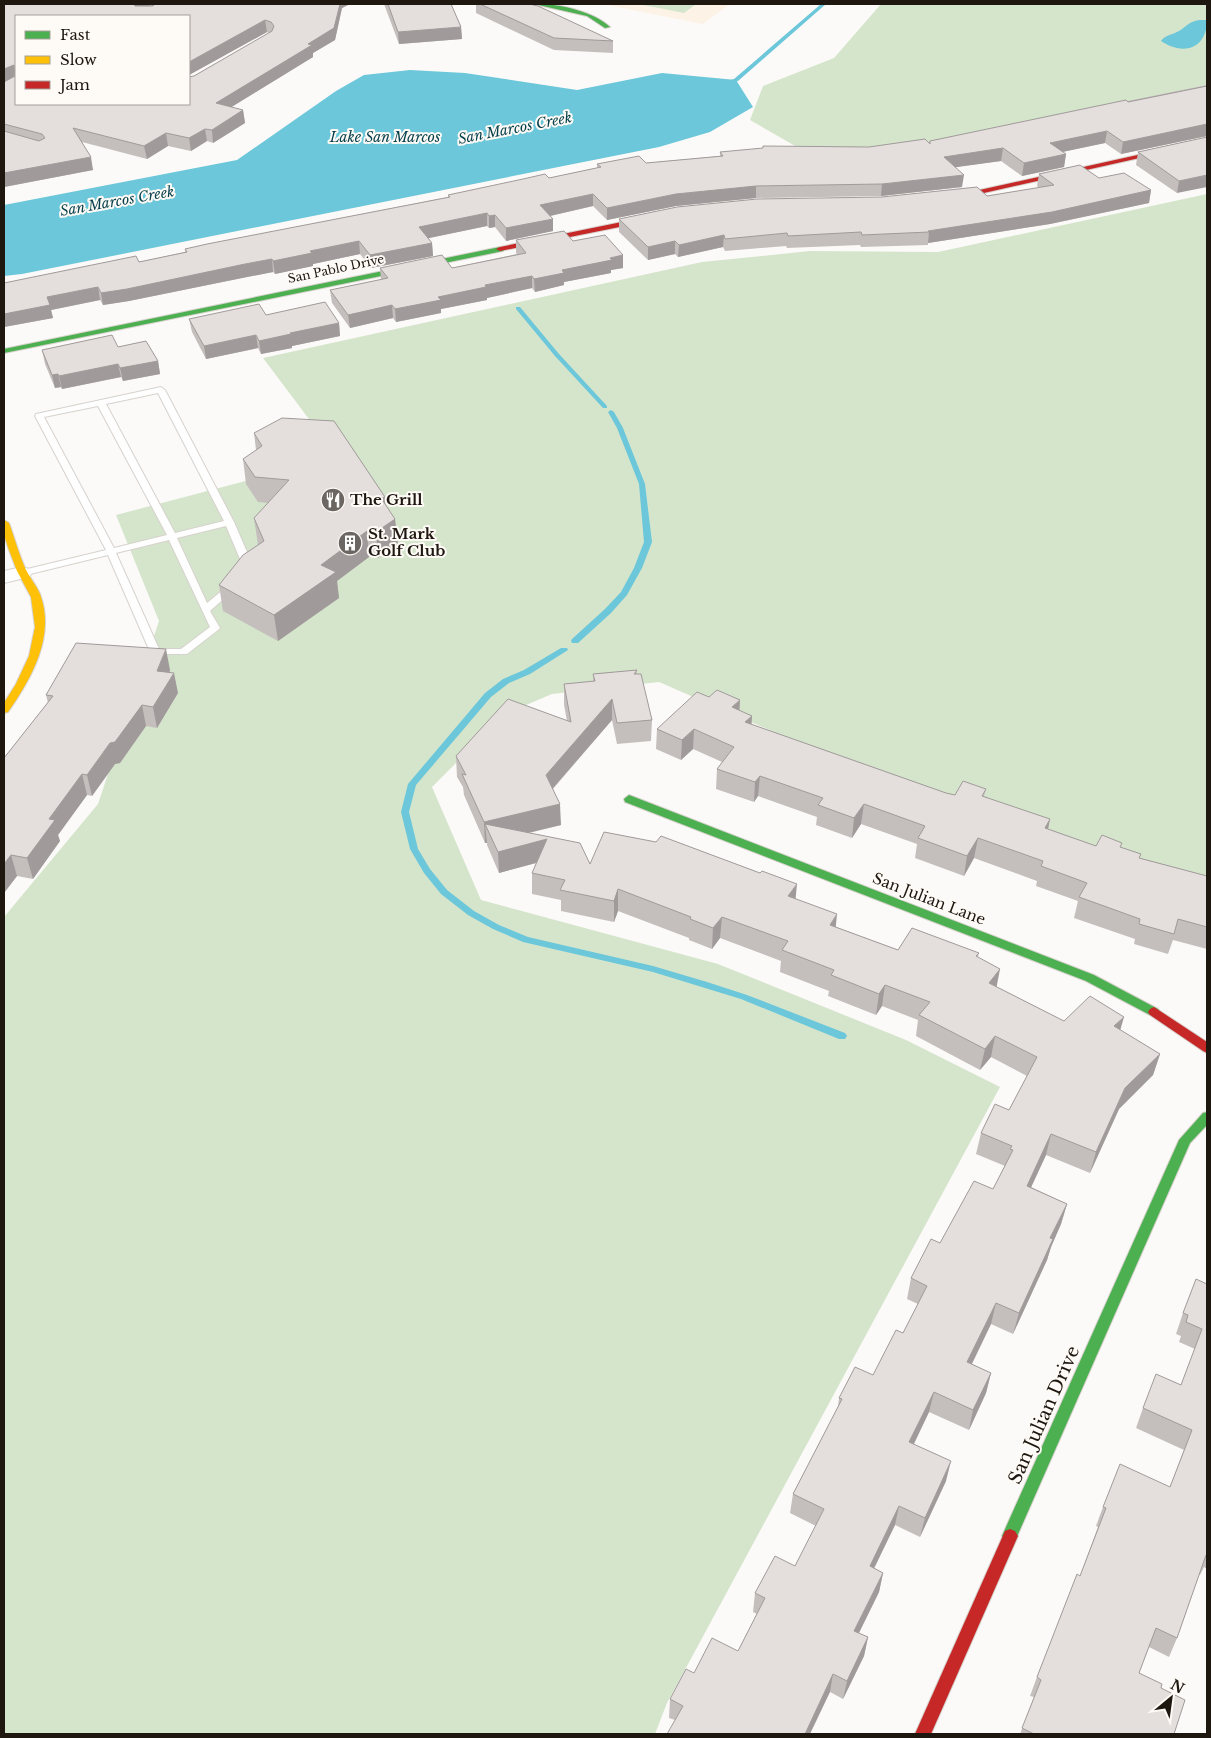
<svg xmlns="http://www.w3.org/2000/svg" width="1211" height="1738" font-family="'Libre Baskerville',serif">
  <rect width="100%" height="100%" fill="#fcfaf8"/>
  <path fill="#fdf2e6" d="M602,4H730L703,24Z"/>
  <g fill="#d5e5cc">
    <path d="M638,4H696L684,13Z"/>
    <path d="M881,4H1207V88L924,144L804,151L750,120L763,86L834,58Z"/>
    <path d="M1207,194V879L1071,839L843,762L659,682L552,694L505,714L432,787L481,900L718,964L906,1040L1000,1087L667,1703L655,1734H4V917L98,804L159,621L116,515L265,476L339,459L263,358L702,262L810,251L938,252Z"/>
  </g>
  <g fill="#6bc7d9">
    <path d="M1200,20H1207C1207,49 1183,56 1161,41C1165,35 1172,35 1179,31C1187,26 1190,21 1200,20Z"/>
    <path d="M410,70L465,73L577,90L662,73L736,80L753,107L710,132L659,147L22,274L4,276V205L237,160L336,91L364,75Z"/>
  </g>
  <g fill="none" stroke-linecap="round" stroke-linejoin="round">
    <g fill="#6bc7d9" fill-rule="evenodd">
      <path d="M821,4H826L738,81L723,84V82L734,79Z"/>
      <path d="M516,307H520L559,354L607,406V408H603L555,356L516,309Z"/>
      <path d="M611,410L614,412L623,428L645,484L652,542L642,568L627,595L611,613L578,643H572L571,641L572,639L605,609L621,592L634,568L644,542L639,484L617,428L608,412Z"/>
      <path d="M561,648H567L568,650L530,674L509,683L491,697L416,785L409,812L418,849L430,869L447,890L474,911L499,925L528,937L653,966L707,982L747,995L845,1033L847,1036L845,1039H839L741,999L705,988L653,972L523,942L493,929L468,915L441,894L424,873L410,849L401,812L408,784L485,693L503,679L524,670Z"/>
    </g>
    <g stroke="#d6d2cd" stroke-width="2">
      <path id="lane" d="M161,387L165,390L234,522L250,559L251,569L246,572L241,569L240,559L226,526L177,538L207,603L229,585L232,584L237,587L210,611L220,628L218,630L187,654H151L108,555L22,576L17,573L19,571L106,550L35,416L36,414ZM158,393L224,521L175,533L106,404ZM98,406L167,535L114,548L44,417ZM169,540L210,627L181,649H159L116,553Z"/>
    </g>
    <g stroke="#d6d2cd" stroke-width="2">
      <path id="street" d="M22,567L29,569L32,573L29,577L4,583V571Z"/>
    </g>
    <g stroke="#d6d2cd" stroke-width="2">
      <g id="fast">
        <path d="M534,4C557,3 593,11 610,27L605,28L587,16Z"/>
        <path d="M1207,140V144L1142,158L1138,156Z"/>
        <path d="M500,247L504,249L503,251L4,353V349Z"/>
        <path d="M629,795L1094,975L1158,1009L1160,1012L1158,1015H1150L1086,981L625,802L624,799Z"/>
        <path d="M1207,1112V1125L1190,1143L1015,1541L1010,1543L1005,1541L1002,1536L1179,1140L1203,1113Z"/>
      </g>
    </g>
    <g stroke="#d6d2cd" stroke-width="2">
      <path id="slow" d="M4,520L9,523C15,539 19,555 26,570C30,578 36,585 40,594C56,636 31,679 8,712L4,713V703L16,684L29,656L35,627L31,597L17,571L9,550L4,535Z"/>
    </g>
    <g stroke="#d6d2cd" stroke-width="2">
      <g id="jam">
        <path d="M1142,154L1146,156L1144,157L975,195L945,198L941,196L945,194L975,191Z"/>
        <path d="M656,215H659V219L500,251L496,249L500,247Z"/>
        <path d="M1154,1007L1207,1042V1053L1203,1051L1150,1015L1148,1012L1150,1009Z"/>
        <path d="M1010,1529L1015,1531L1018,1536L931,1734H915L1005,1531Z"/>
      </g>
    </g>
    <use href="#lane" fill="#fffefe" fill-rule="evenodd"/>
    <use href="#street" fill="#fffefe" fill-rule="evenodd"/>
    <use href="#fast" fill="#4caf50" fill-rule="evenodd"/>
    <use href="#slow" fill="#ffc107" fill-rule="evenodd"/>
    <use href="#jam" fill="#c62828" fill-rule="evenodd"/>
  </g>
  <g fill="#c4bfbd" fill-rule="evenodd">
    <path d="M4,4H350L342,8L335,40L313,53V57L231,107L243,110L245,123L213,143L207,141L191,151L168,146L147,159L82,142L93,170L4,187ZM189,16V75L267,32L269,33L194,76L189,104H16Z"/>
    <path d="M384,4H451L461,27L462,39L399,44Z"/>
    <path d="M476,4H529L613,41V53L554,50L476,13Z"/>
    <path d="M1207,85V136L1121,154L1105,143L1062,152L1066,154L1064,167L1022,176L1001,161L955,167L962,187L881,196L756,198L676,206L607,220L593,206L550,216L553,219V231L506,241L495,227L489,228L487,226L428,238L432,243L433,256L371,268L360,254L313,264V266L275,274L273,272L247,277L129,301L103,305L100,300L51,310L53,318L4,327V283L139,262L185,252V249L448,197V195L549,178L597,168V164L646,163L720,156V152L869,147L929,143L930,141Z"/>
    <path d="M1207,137L1177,193L1136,165L1138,152Z"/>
    <path d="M1039,174L1099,178L1151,190L1149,203L1050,224L928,243V245L861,247L860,245L787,248L786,246L725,251L723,247L678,257L675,254L648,260L619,232V219L882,197L987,196L1039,188L1037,186Z"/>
    <path d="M516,240L573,241L623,255V268L611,270V273L564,282V285L535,292L532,288L487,298V300L441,309V313L396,322L393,318L350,328L332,303L330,290L381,280L380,268H452L517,254L516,253Z"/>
    <path d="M266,315L339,323L340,336L292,346V348L261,354L258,348L206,359L192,332L189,319Z"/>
    <path d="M118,347L158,361L160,374L123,381L121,377L62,389L61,387L55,388L45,364L42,350Z"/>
    <path d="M254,433L385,505L395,519L398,545L378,558L369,557L337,581L339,598L278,641L223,611L219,585L258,545L254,518L268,503L258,502L246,484L243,459L256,450Z"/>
    <path d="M170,670V672L178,693L157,728L146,726L120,763L115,764L92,796L87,795L58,835L60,841L33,879L17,876L4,893V758L48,703L46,695Z"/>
    <path d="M637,670V674L652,720L651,741L617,744L612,720L553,789L561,825L529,833L590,864L795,898L836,927L898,950L979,953L978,957L997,987L1064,1021L1120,1030L1160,1054L1153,1075L1119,1109L1090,1173L1046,1155L1031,1187L1067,1204L1061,1224L1051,1247L1047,1260L1013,1334L991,1324L972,1364L991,1373L986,1393L969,1430L929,1412L914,1444L946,1481L920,1537L895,1525L874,1568L883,1573L879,1592L859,1633L868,1637L864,1656L843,1699L830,1692L675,1720L669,1718L670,1699L694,1673L738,1651L757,1614L753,1612L755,1593L795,1566L816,1526L790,1513L793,1494L838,1407L839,1398L873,1375L903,1333L918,1304L907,1299L911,1278L940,1243L993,1189L1005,1166L976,1154L981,1133L1009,1110L1027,1076L991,1057L980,1070L916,1036L918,1020L882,1006L876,1015L828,996L829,991L780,972L781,961L720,938L712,949L689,940V938L618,911L614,922L561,911V900L532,894V873L536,863L499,873L487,845V843H485L464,795L463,787L457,777L456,756L567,721L564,705V684L593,682V674Z"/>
    <path d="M739,711L751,724L946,793L955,795L986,789L984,796L1048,829L1096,846L1121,847L1140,858L1207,876V949L1173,940L1168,954L1134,944L1135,939L1074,918L1078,901L1036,886L1037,881L974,858L964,876L915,858L917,844L861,824L852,838L816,825L817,817L758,796L754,802L716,789L717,769L722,762L693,749L681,760L656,749L657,729Z"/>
    <path d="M1207,1284V1569L1204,1567L1200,1575H1199L1177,1638L1169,1657L1149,1647L1139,1673L1161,1688L1174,1734H1020L1034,1697L1030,1696L1037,1677L1080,1576L1098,1527L1096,1526L1103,1507L1170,1487L1184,1450L1136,1428L1143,1408L1181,1385L1195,1349L1179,1342L1181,1336L1176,1334L1183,1313Z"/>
  </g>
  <g fill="#a09b9a">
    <path d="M134,4H149V7L135,16Z"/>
    <path d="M340,4H350L342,8L335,40L313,53V57L217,116L216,103Z"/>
    <path d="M265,20L267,32L189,75V62Z"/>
    <path d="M461,27L462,39L399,44L398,32Z"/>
    <path d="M14,65L16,77L4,82V69Z"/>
    <path d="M243,110L245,123L213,143L212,130Z"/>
    <path d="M1207,124V136L1121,154L1123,142Z"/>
    <path d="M205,129L207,141L191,151L189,138Z"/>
    <path d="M1107,131L1105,143L1048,155L1050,143Z"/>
    <path d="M166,133L168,146L147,159L144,146Z"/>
    <path d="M1003,148L1001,161L943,169L944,157Z"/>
    <path d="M1066,154L1064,167L1022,176L1024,163Z"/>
    <path d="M91,157L93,170L4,187V173Z"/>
    <path d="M964,175L962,187L881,196L882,184Z"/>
    <path d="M1207,175V187L1177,193L1179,181Z"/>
    <path d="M756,186V198L676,206L607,220V208L676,194Z"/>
    <path d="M1151,190L1149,203L1050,224L928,243L929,232L928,231Z"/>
    <path d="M593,194V206L541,218L540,205Z"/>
    <path d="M487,213V226L420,240L419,227Z"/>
    <path d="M495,215V227L489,228V216Z"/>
    <path d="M553,219V231L506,241V228Z"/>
    <path d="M724,235L723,247L678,257L679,245Z"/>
    <path d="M359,241L360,254L313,264V266L275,274L273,261L310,251Z"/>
    <path d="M675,241V254L648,260V247Z"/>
    <path d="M432,243L433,256L371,268L370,255Z"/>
    <path d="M623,255V268L611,270V273L564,282V285L535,292L534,279L562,270Z"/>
    <path d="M272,259L273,272L247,277L129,301L103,305L101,293L245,264Z"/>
    <path d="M532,276V288L487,298V300L441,309V313L396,322L395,309L438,297L485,285Z"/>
    <path d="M98,287L100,300L51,310L53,318L4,327V314L47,297Z"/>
    <path d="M392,305L393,318L350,328L348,315Z"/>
    <path d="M339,323L340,336L292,346V348L261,354L259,341L290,333Z"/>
    <path d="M256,335L258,348L206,359L204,346Z"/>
    <path d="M158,361L160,374L123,381L120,368Z"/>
    <path d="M118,364L121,377L62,389L59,376Z"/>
    <path d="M58,374L61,387L55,388L52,375Z"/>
    <path d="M385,497L387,523L381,498Z"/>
    <path d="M395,519L398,545L378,558L376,532Z"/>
    <path d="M367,531L369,557L337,581L339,598L278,641L274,615L321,565Z"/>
    <path d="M166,649L170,670L162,692L157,671Z"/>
    <path d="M174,673L178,693L157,728L153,707Z"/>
    <path d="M612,699V720L546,796V775Z"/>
    <path d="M740,700L739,720L732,707Z"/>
    <path d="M142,705L146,726L120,763L115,764L92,796L87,775L110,743Z"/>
    <path d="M752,716L751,736L745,722Z"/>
    <path d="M694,729L693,749L681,760L682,740Z"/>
    <path d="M82,774L87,795L58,835L60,841L33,879L27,858L49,819Z"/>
    <path d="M760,776L758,796L754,802L755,782Z"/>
    <path d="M560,804L561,825L493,841L485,824L487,843H485L484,822Z"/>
    <path d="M864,804L861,824L852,838L854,818Z"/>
    <path d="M1050,819L1046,840L1045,828Z"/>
    <path d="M978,838L974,858L964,876L967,856Z"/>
    <path d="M547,839V860L499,873L498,852Z"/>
    <path d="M11,855L17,876L4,893V864Z"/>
    <path d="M797,884L795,905L788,896Z"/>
    <path d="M618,889V911L614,922V901Z"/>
    <path d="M837,914L835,935L830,925Z"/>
    <path d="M722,917L720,938L712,949L713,928Z"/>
    <path d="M1000,969L996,990L989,983Z"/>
    <path d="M885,985L882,1006L876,1015L879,994Z"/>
    <path d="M1124,1017L1118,1038L1114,1026Z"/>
    <path d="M995,1036L991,1057L980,1070L985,1049Z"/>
    <path d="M1160,1054L1153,1075L1119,1109L1090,1173L1096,1152L1125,1088Z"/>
    <path d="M1051,1134L1046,1155L1022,1207L1027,1186Z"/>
    <path d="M1067,1204L1061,1224L1051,1247L1047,1260L1013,1334L1019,1313L1050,1238Z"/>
    <path d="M996,1303L991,1324L963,1382L967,1362Z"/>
    <path d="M991,1373L986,1393L969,1430L973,1410Z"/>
    <path d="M934,1392L929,1412L905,1462L909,1442Z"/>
    <path d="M951,1461L946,1481L920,1537L925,1518Z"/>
    <path d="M899,1506L895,1525L866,1585L870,1566Z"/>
    <path d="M883,1573L879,1592L851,1649L854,1631Z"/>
    <path d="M868,1637L864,1656L843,1699L847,1681Z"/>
    <path d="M833,1674L830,1692L810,1734H805Z"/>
  </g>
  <g fill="#e4dedc" stroke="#a09b9a" fill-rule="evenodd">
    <path d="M4,4H134L135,6H153L155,4H340L334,28L308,44L312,45L216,103L243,110L212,130L205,129L189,138L166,133L144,146L73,128L91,157L4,173V131L39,141L45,138L42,134L4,124V82L15,76L14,65L4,69ZM16,16H189V62L265,20L271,22L274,26L272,31L194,76L189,77V104H16Z"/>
    <path d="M388,4H451L461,27L398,32Z"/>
    <path d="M480,4H529L538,6L613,41L554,38Z"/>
    <path d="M1207,86V124L1123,142L1107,131L1050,143L1066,154L1024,163L1003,148L944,157L964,175L882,184L756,186L676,194L607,208L593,194L540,205L553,219L506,228L495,215L489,216L487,213L419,227L432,243L370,255L359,241L310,251L312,253L273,261L272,259L245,264L127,289L101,293L98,287L47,297L50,305L4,314V283L136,256L139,262L187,252L185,249L207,244L450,197L448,195L523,179L545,174L549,178L601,167L597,164L639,156L646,163L723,156L720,152L763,148V146L869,147L925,139L930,144V141L1126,100L1128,102Z"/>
    <path d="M1207,137V175L1179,181L1138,152Z"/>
    <path d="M1080,165L1099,178L1124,173L1151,190L1052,212L928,231L929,232L862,235L861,232L788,236L787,233L725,239L724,235L679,245L675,241L648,247L619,219L677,207L757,199L882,197L977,187L987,196L1054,185L1039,174Z"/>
    <path d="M564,231L573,241L605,235L623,255L610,258L612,260L562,270L564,273L534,279L532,276L485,285L486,287L438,297L441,300L395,309L392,305L348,315L330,290L388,278L380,268L442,255L452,268L526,253L516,240Z"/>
    <path d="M325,302L339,323L290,333L291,334L259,341L256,335L204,346L189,319L259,304L266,315Z"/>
    <path d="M112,335L118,347L146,341L158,361L120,368L118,364L59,376L58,374L52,375L42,350Z"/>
    <path d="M282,418L334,421L385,497L381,498L395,519L376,532L367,531L321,565L336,572L274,615L219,585L243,555L264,541L254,518L289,480L255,477L243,459L262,446L254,433Z"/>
    <path d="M76,643L166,649L157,671L174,673L153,707L142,705L115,742L110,743L87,775L82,774L49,819L55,820L27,858L11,855L4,864V758L53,696L46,695Z"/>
    <path d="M637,670L634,674H641L652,720L617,723L612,699L546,775L560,804L484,822L462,774L466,775L456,756L508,699L571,722L564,684L595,681L593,674Z"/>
    <path d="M717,690L740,700L732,707L752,716L745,722L946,793L955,795L963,781L986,789L982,796L1050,819L1045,828L1096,846L1102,835L1122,843L1120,847L1141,854L1139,858L1207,876V927L1178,919L1174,934L1139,924L1140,919L1079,897L1087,883L1041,866L1043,861L978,838L967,856L918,838L925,826L864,804L854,818L818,805L823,798L760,776L755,782L717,769L734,747L694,729L682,740L657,729L697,692L709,697Z"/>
    <path d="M485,824L580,843L590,864L604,832L656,842L661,836L760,873L762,871L797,884L788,896L837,914L830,925L898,950L912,928L979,953L976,956L1000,969L989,983L1064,1021L1090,996L1124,1017L1114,1026L1160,1054L1125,1088L1096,1152L1051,1134L1027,1186L1067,1204L1050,1238L1053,1239L1019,1313L996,1303L967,1362L991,1373L973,1410L934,1392L909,1442L951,1461L925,1518L899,1506L870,1566L883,1573L854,1631L868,1637L847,1681L833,1674L805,1734H667L683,1706L670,1699L686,1669L694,1673L712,1638L738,1651L765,1598L755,1593L775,1556L795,1566L824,1509L793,1494L842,1399L839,1398L855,1367L873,1375L896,1330L903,1333L927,1286L911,1278L931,1239L940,1243L974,1181L993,1189L1013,1150L1010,1149L1012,1146L981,1133L995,1104L1009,1110L1037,1057L995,1036L985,1049L919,1015L930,1002L885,985L879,994L831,975L834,970L782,950L788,941L722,917L713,928L690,919L691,917L618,889L614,901L560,890L565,880L532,873L547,839L498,852Z"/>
    <path d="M1196,1279L1207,1284V1555H1206L1177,1638L1156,1628L1139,1673L1162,1684L1161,1688L1185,1700L1174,1734H1034L1022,1728L1041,1680L1037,1677L1077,1574L1080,1576L1106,1508L1103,1507L1120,1464L1170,1487L1192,1430L1143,1408L1156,1374L1181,1385L1202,1329L1186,1322L1188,1315L1183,1313Z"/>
  </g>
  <defs>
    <g id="restaurant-disc" transform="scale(1.25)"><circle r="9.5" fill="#6b6661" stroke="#fefaf6"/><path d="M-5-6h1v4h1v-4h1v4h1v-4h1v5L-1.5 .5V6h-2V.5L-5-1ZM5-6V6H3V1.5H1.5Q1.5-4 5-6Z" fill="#fff"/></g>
    <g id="building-disc" transform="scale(1.25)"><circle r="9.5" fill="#6b6661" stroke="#fefaf6"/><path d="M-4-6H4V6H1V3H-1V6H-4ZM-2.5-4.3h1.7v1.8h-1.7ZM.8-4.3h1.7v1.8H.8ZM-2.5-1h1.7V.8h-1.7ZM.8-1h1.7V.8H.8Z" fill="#fff"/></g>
  </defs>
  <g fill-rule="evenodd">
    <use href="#restaurant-disc" x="333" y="500"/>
    <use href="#building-disc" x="350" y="543"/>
  </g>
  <g text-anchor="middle" stroke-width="4" stroke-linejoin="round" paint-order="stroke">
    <g font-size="12" fill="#1d1710" stroke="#fefaf6">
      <text transform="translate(336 269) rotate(-12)" y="4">San Pablo Drive</text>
    </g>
    <g font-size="14" font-style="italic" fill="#053f4b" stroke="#fefaf6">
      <text transform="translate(515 128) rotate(-11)" y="5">San Marcos Creek</text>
      <text x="385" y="142">Lake San Marcos</text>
      <text transform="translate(117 201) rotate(-10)" y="5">San Marcos Creek</text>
    </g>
    <g font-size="15" font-weight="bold" fill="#1d1710" stroke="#fefaf6" text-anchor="start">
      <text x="350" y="505">The Grill</text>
      <text x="368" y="539">St. Mark<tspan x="368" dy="17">Golf Club</tspan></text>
    </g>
    <g font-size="15" fill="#1d1710" stroke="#fefaf6">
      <text transform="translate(929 899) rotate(21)" y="5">San Julian Lane</text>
    </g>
    <g font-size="18" fill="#1d1710" stroke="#fefaf6">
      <text transform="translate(1044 1415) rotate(-66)" y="6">San Julian Drive</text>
    </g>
  </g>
  <rect width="1211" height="1738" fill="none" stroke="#1d1710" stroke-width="10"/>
  <rect x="15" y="15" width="175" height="90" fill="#fefaf6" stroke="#a49f9a"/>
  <rect x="25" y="31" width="25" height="8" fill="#4caf50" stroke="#a49f9a"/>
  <text x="60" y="40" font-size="15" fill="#1d1710">Fast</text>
  <rect x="25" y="56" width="25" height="8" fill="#ffc107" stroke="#a49f9a"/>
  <text x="60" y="65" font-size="15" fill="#1d1710">Slow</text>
  <rect x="25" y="81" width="25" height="8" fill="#c62828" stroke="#a49f9a"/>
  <text x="60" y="90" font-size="15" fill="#1d1710">Jam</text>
  <g transform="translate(1171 1698) rotate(29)" stroke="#fefaf6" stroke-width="4" paint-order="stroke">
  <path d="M0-4L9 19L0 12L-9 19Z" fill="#1d1710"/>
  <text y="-8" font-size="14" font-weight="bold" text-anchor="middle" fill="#1d1710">N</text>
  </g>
</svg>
